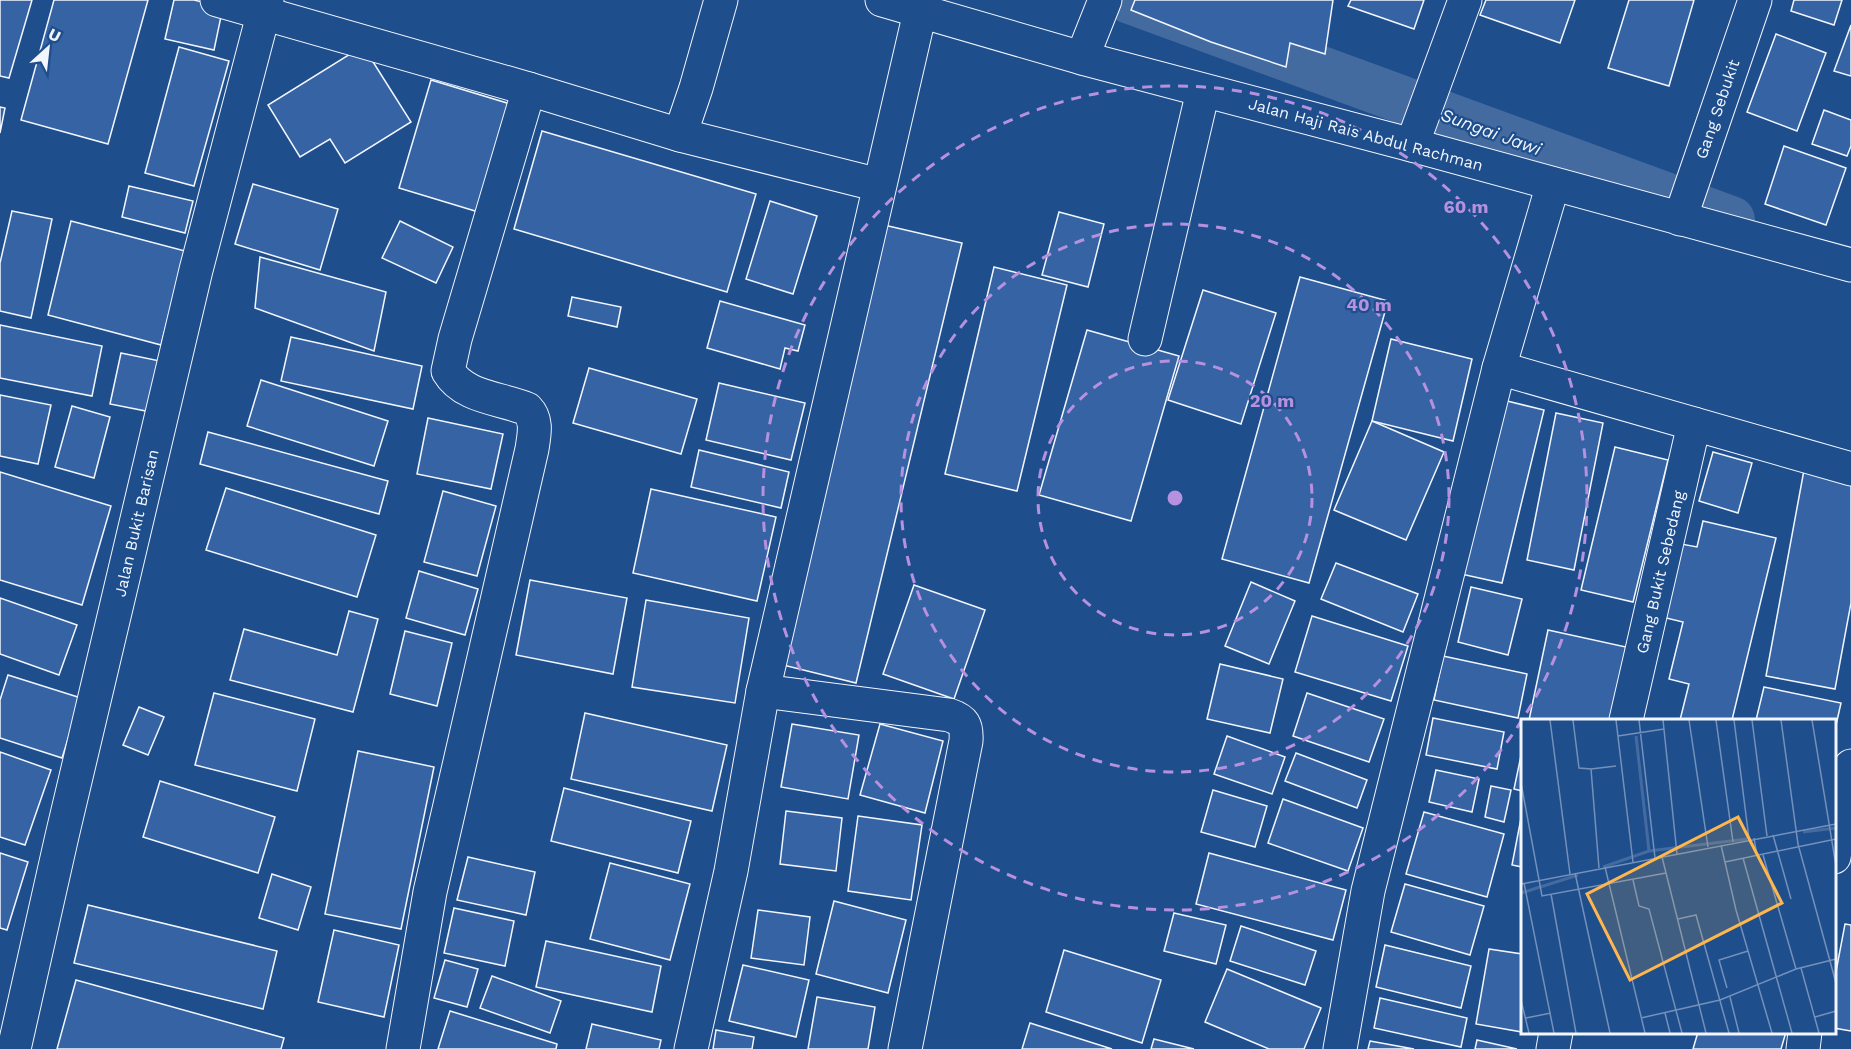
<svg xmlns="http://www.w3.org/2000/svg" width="1851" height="1049" font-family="'Work Sans',sans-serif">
  <rect width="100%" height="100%" fill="#1f4e8c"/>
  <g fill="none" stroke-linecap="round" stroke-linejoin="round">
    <path stroke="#446ba0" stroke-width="48" d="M1130,0L1731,220"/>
  </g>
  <g fill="#3563a3" stroke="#f2f6ff" stroke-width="1.5">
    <path d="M0,0H32L9,78L0,76Z"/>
    <path d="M54,0H148L108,144L21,120Z"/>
    <path d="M174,0H194L223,7L214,50L165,39Z"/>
    <path d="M1135,0H1333L1325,54L1290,43L1286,67L1211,42L1131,10Z"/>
    <path d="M1351,0H1424L1414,29L1348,6Z"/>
    <path d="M1486,0H1575L1560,43L1480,15Z"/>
    <path d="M1629,0H1694L1669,86L1608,68Z"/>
    <path d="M1794,0H1842L1834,25L1791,11Z"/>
    <path d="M1851,25V76L1834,71Z"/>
    <path d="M1776,34L1826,53L1797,131L1747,112Z"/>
    <path d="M363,46L411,122L345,163L330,139L300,157L268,105Z"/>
    <path d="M179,47L229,61L194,186L145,173Z"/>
    <path d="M431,80L517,106L485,214L399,188Z"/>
    <path d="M0,107L5,108L0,133Z"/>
    <path d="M1824,110L1851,120V146L1847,156L1812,144Z"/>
    <path d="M542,131L756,194L727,292L514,229Z"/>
    <path d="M1784,146L1846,168L1826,225L1765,204Z"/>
    <path d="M253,184L338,209L320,270L235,244Z"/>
    <path d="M129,186L193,201L185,233L122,217Z"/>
    <path d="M770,201L817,216L793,294L746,279Z"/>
    <path d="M12,211L52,219L31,318L0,311V263Z"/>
    <path d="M1059,212L1104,224L1088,287L1042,275Z"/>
    <path d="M71,221L185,251L161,345L48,315Z"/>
    <path d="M400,221L453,247L436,283L382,258Z"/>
    <path d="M884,225L962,243L856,683L779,664Z"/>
    <path d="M260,257L386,292L374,351L255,308Z"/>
    <path d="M994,267L1067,285L1017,491L945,474Z"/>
    <path d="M1300,277L1388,301L1309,583L1222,559Z"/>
    <path d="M1203,290L1276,313L1241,424L1168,400Z"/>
    <path d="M572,297L621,307L617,327L568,316Z"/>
    <path d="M720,301L805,325L798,351L785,348L780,369L707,348Z"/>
    <path d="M0,325L102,346L92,396L0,378Z"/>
    <path d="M1087,330L1179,356L1131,521L1039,495Z"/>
    <path d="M291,337L422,366L413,409L281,381Z"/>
    <path d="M1391,339L1472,359L1453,441L1372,421Z"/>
    <path d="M121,353L160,361L151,412L110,404Z"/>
    <path d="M589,368L697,399L681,454L573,423Z"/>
    <path d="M261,380L388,421L374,466L247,426Z"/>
    <path d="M719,383L805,403L791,460L706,440Z"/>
    <path d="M0,395L51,405L38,464L0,456Z"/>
    <path d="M1503,400L1544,410L1502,583L1461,574Z"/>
    <path d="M72,406L110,417L94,478L55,467Z"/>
    <path d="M1556,413L1603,423L1574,570L1527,560Z"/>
    <path d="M428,418L503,434L491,489L417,474Z"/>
    <path d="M1372,421L1444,452L1406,540L1334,510Z"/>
    <path d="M208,432L388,481L379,514L200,464Z"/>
    <path d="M1615,447L1668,460L1633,602L1581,590Z"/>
    <path d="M699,450L789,472L781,508L691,487Z"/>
    <path d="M1713,452L1752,463L1738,513L1699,501Z"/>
    <path d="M1804,470L1851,479V603L1835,689L1766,676Z"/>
    <path d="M0,472L111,506L82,605L0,580Z"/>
    <path d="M226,488L376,535L357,597L206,550Z"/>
    <path d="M651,489L776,517L757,601L633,573Z"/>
    <path d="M443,491L496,506L477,576L424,562Z"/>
    <path d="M1703,521L1776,538L1732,720H1680L1689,684L1669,679L1683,622L1658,616L1676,543L1697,547Z"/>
    <path d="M1336,563L1418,594L1403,632L1321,599Z"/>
    <path d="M419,571L478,589L465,635L406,618Z"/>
    <path d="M530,580L627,598L613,674L516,655Z"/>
    <path d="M1251,582L1295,601L1269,664L1225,646Z"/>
    <path d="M914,585L985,610L954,699L883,674Z"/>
    <path d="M1471,587L1522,599L1508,655L1458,642Z"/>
    <path d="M0,598L77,625L59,675L0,654Z"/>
    <path d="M646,600L749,618L735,703L632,687Z"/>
    <path d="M349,611L378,619L353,712L230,680L244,629L337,655Z"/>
    <path d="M1312,616L1408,646L1391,701L1295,672Z"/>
    <path d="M1548,630L1626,647L1611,720H1529Z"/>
    <path d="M405,631L452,643L437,706L390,694Z"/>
    <path d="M1443,656L1527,674L1518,718L1434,700Z"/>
    <path d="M1220,664L1283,679L1270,733L1207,719Z"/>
    <path d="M8,675L81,698L62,758L0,738V700Z"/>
    <path d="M1764,687L1841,703L1834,734V720H1756Z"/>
    <path d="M214,693L315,719L297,791L195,765Z"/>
    <path d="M1307,693L1384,719L1369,762L1293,736Z"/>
    <path d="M139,707L164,717L148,755L123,745Z"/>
    <path d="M585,713L727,745L712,811L571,779Z"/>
    <path d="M1433,718L1504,732L1497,769L1426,755Z"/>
    <path d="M792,724L859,735L848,799L781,787Z"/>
    <path d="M880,724L943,741L925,813L860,795Z"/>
    <path d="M1227,736L1285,757L1272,794L1214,774Z"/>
    <path d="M358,751L434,767L401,929L325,914Z"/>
    <path d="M1522,751V791L1514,789Z"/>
    <path d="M0,752L51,770L25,845L0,837Z"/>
    <path d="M1296,753L1367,780L1357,808L1285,781Z"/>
    <path d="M1436,770L1479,779L1472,812L1429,802Z"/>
    <path d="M160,781L275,817L258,873L143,837Z"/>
    <path d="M1491,786L1511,790L1504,822L1485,817Z"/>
    <path d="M564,788L691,821L678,873L551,841Z"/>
    <path d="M1213,790L1267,806L1255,847L1201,832Z"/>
    <path d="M1283,799L1363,828L1348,871L1268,843Z"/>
    <path d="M786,811L842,818L836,871L780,864Z"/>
    <path d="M1424,812L1504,834L1487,897L1406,874Z"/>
    <path d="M1522,813V867L1512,865Z"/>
    <path d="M858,816L922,825L911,900L848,891Z"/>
    <path d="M0,853L28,862L7,930L0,928Z"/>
    <path d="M1209,853L1346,890L1333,940L1196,904Z"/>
    <path d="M468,857L535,872L526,915L457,900Z"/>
    <path d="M610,863L690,884L670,960L590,939Z"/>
    <path d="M272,874L311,887L298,930L259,918Z"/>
    <path d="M1405,884L1484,906L1470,955L1391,932Z"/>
    <path d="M834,901L906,920L888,993L816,974Z"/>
    <path d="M88,905L277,951L263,1009L74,963Z"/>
    <path d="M454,908L514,921L505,966L444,953Z"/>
    <path d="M758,910L810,917L804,965L751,958Z"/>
    <path d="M1174,913L1226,925L1216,964L1164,951Z"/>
    <path d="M1845,924L1851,925V1031L1834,1028V982Z"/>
    <path d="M1241,926L1316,951L1305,985L1230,961Z"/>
    <path d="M334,930L399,945L384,1017L318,1002Z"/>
    <path d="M546,941L661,966L652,1012L536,987Z"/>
    <path d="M1385,945L1471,966L1461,1008L1376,987Z"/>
    <path d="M1489,949L1522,954V1032L1476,1024Z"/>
    <path d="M1064,950L1161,980L1142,1043L1046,1012Z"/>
    <path d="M445,960L478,969L467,1007L434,998Z"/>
    <path d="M743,965L809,980L796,1037L729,1021Z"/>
    <path d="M1227,969L1321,1008L1304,1049H1269L1205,1022Z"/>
    <path d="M492,976L561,1001L550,1033L480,1008Z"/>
    <path d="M76,980L284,1038L281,1049H57Z"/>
    <path d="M817,997L875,1007L868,1049H808Z"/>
    <path d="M1380,998L1467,1018L1461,1047L1374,1028Z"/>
    <path d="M450,1011L557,1044L556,1049H438Z"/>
    <path d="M1030,1023L1112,1049H1022Z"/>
    <path d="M592,1024L661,1040L659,1049H586Z"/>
    <path d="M716,1030L754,1037L752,1049H713Z"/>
    <path d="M1698,1032H1786L1781,1049H1693Z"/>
    <path d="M1154,1039L1194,1049H1151Z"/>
    <path d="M1477,1040L1517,1049H1475Z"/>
    <path d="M1370,1041L1414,1049H1368Z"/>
  </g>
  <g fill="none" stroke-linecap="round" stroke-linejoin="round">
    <g stroke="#f2f6ff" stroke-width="35">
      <g id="minor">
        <path d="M217,0L529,89L680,135L879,185"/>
        <path d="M882,0L1082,58L1412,145L1851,265"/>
        <path d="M1082,58L1105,0"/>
        <path d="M680,135L696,88L721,0"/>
        <path d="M1412,145L1465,0"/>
        <path d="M1680,219L1755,0"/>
        <path d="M1145,339L1203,91"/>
        <path d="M1499,368L1851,469"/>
        <path d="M763,691L949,715C964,720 967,725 966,741L905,1049"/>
        <path d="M1626,720L1694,424"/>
        <path d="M1834,857L1851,766"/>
        <path d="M14,1049L62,836L196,270L267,0"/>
        <path d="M403,1049L430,892L532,449C534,435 538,420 527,409C501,398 464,398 448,371L455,339L529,89"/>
        <path d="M691,1049L731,871L763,691L920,12"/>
        <path d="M1340,1049L1368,891L1499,368L1553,184"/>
        <path d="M1553,1049L1556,1032"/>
        <path d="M1803,1049L1805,1032"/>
      </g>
    </g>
    <use href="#minor" stroke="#1f4e8c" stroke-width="33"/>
  </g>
  <g fill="none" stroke="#b691df" stroke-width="3" stroke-dasharray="10 8">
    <circle cx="1175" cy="498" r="137"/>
    <circle cx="1175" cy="498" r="274"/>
    <circle cx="1175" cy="498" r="412"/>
  </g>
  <g text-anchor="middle" stroke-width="4.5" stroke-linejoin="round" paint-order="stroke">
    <g font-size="16" fill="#f2f6ff" stroke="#1f4e8c">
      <text transform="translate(1717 109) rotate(-71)" y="6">Gang Sebukit</text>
      <text transform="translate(1366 134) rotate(15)" y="6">Jalan Haji Rais Abdul Rachman</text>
      <text transform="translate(136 523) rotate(-77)" y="6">Jalan Bukit Barisan</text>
      <text transform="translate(1660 572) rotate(-77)" y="6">Gang Bukit Sebedang</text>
    </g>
    <g font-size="18" font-style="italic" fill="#f2f6ff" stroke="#1f4e8c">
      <text transform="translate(1491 132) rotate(20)" y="6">Sungai Jawi</text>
    </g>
  </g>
  <g transform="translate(1521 719)">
    <rect width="315" height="315" fill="#1f4e8c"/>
    <path fill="none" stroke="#446ba0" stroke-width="3" d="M115,17L128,132M282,113L315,109M82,148L128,132L226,120M0,174L57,156"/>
    <path fill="none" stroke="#7391ba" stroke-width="1.5" d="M29,1L49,155M52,1L58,49L70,50L78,149M95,1L112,143M118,1L134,139M142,1L156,135M168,1L187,128M195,1L212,123M213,1L228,120M231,1L246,117M260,1L277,125L315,264M291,1L315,147M97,17L143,10M70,50L95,47M0,64L21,177L145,154M252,116L270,180M233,119L236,137M200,126L215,191L251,314M242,136L275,250M141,138L185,314M222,139L271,314M204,143L315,120M84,148L124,314M54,154L89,314M112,161L118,187L128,190L161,314M3,164L33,314M0,165L315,105M30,175L55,314M157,200L175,196L208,314M280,249L298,314M206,269L198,241L227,232M209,278L218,314M0,281L8,314M144,294L149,314M294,298L315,292M5,299L30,294M120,299L199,281L275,250L315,240"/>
    <path fill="#ffb74d" fill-opacity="0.15" stroke="#ffb74d" stroke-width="3" d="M217,98L261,184L109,261L66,175Z"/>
    <rect width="315" height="315" fill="none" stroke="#f2f6ff" stroke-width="3"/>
  </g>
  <circle cx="1175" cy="498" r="9" fill="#b691df" stroke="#1f4e8c" stroke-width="3"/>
  <g font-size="18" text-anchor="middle" font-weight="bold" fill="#b691df" stroke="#1f4e8c" stroke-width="4.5" stroke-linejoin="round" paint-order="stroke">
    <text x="1466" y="213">60 m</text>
    <text x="1369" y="311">40 m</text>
    <text x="1272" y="407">20 m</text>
  </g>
  <g transform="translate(48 48) rotate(27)" stroke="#1f4e8c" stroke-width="4.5" paint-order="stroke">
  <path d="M0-4.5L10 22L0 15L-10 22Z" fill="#f2f6ff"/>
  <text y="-9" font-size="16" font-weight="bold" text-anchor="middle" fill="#f2f6ff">U</text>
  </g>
</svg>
